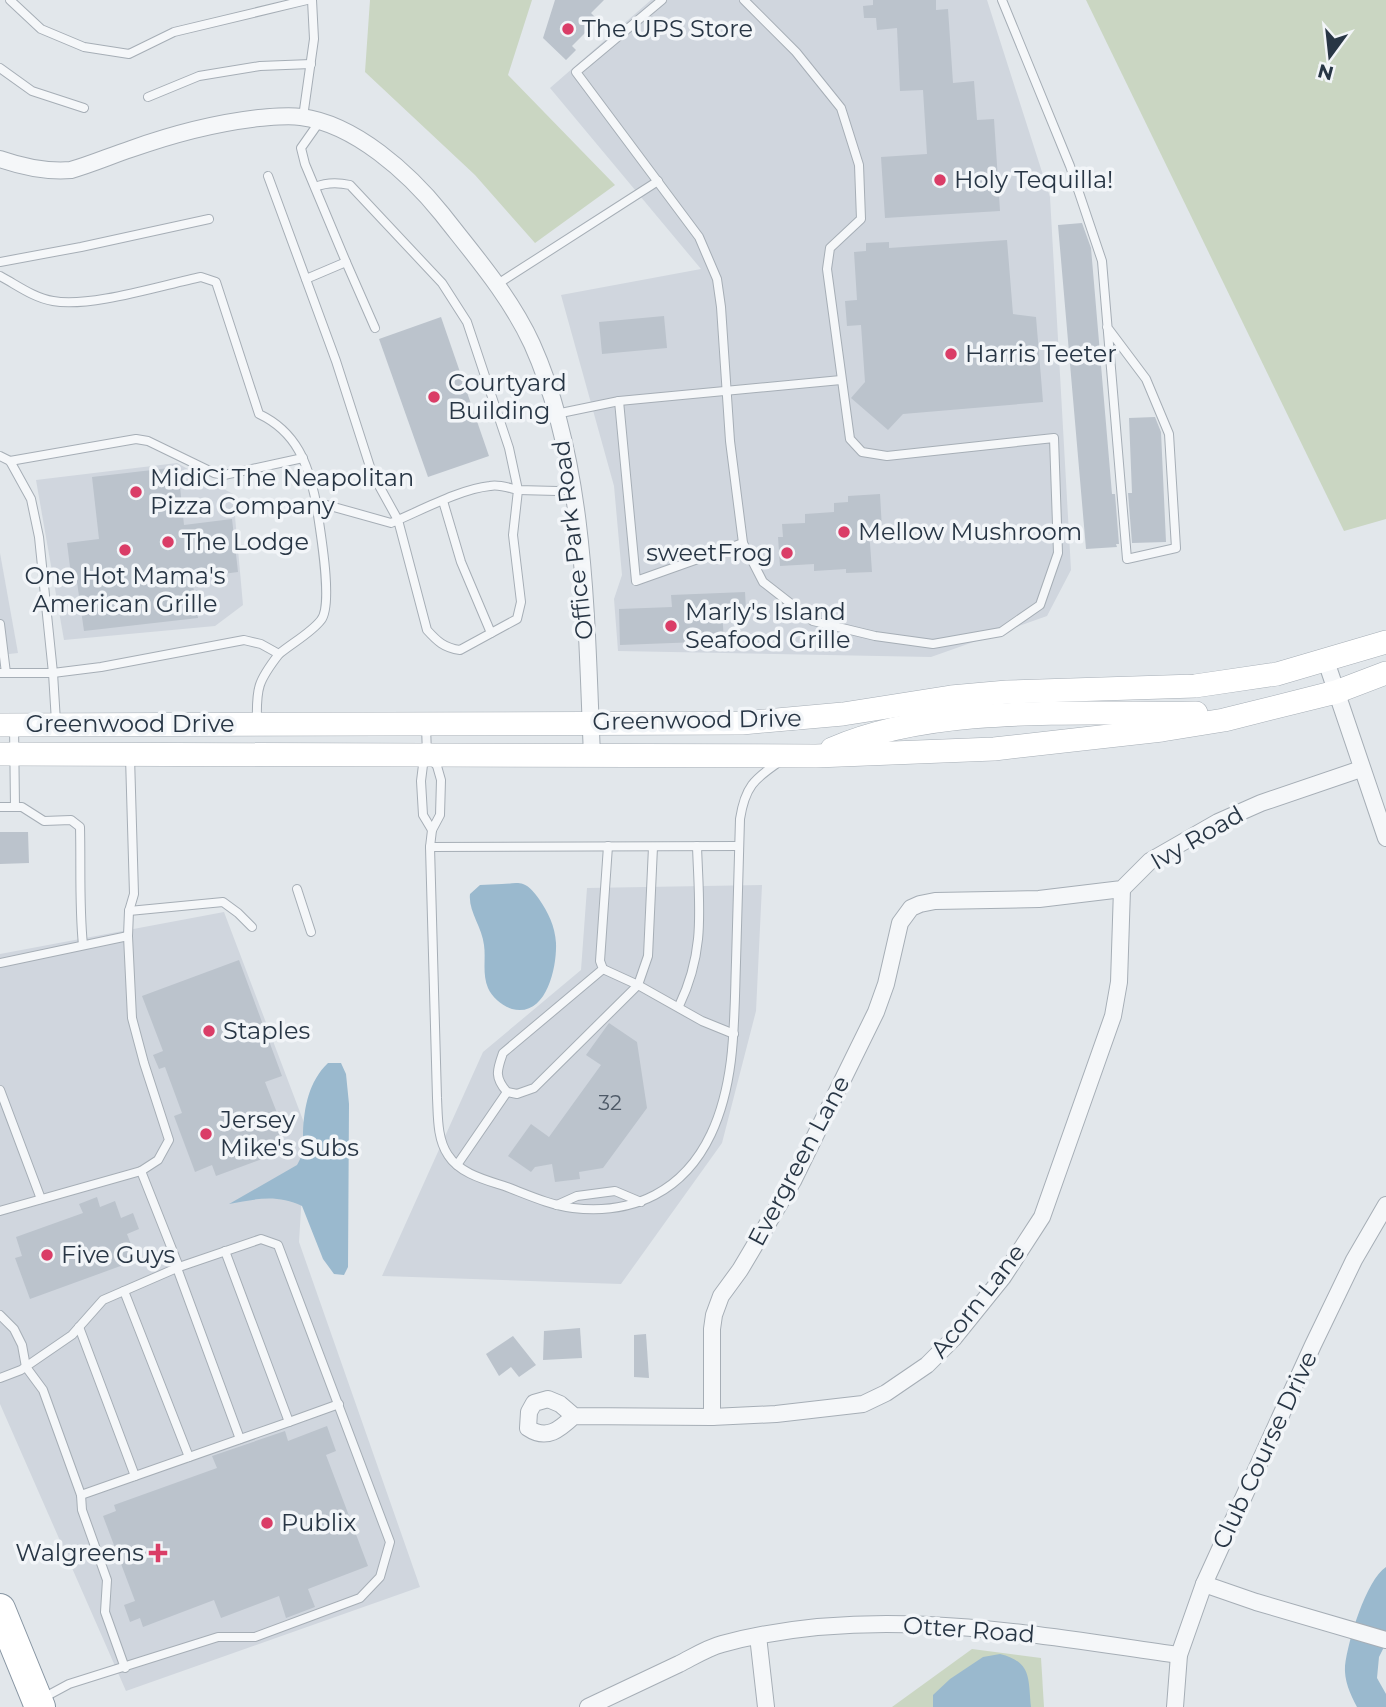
<svg xmlns="http://www.w3.org/2000/svg" width="1386" height="1707" font-family="Montserrat,sans-serif">
  <rect width="100%" height="100%" fill="#e2e7eb"/>
  <g fill="#d0d6de">
    <path d="M651,0H987L1050,197L1071,570L1047,616L931,657L618,651L614,599L622,575L614,486L561,295L701,269L550,88Z"/>
    <path d="M177,463L233,494L243,605L215,626L64,640L36,480Z"/>
    <path d="M0,553L18,653L0,655Z"/>
    <path d="M762,885L756,1011L722,1143L621,1284L382,1276L483,1052L581,970L587,888Z"/>
    <path d="M224,912L306,1128L299,1242L420,1587L126,1691L0,1404V954Z"/>
  </g>
  <g fill="#cad6c2">
    <path d="M370,0H532L508,75L615,185L535,243L475,175L365,72Z"/>
    <path d="M1086,0H1386V519L1344,531Z"/>
    <path d="M972,1649L1041,1658L1044,1707H892Z"/>
  </g>
  <g fill="#9ab9ce">
    <path d="M502,884C508,884 517,882 523,884C529,886 535,893 539,899C548,912 555,926 556,943C557,968 546,1018 512,1009C502,1006 492,997 488,988C482,974 486,959 484,945C482,927 468,911 470,894L480,885Z"/>
    <path d="M328,1063H341L346,1074L349,1104L348,1267L344,1275L334,1274L323,1259L302,1206C277,1194 255,1199 229,1204L297,1165C304,1154 303,1146 303,1133C304,1107 309,1081 328,1063Z"/>
    <path d="M1386,1567V1643L1379,1657L1377,1678L1386,1694V1707H1357C1350,1694 1344,1680 1345,1666C1348,1641 1366,1580 1386,1567Z"/>
    <path d="M1000,1654C1032,1662 1028,1678 1031,1707H933V1695L950,1679L983,1657Z"/>
  </g>
  <g fill="#bbc3cc">
    <path d="M555,0H604L591,13L598,20L572,46L576,50L566,60L543,38Z"/>
    <path d="M873,0H936V10L948,9L953,83L974,81L977,120L994,119L1000,211L885,218L881,157L927,154L923,90L900,91L897,28L877,30L876,18H864L863,6L873,5Z"/>
    <path d="M1082,223L1091,248L1112,494H1115L1119,544H1116L1117,547L1086,549L1058,225Z"/>
    <path d="M1007,240L1013,314L1036,317L1043,402L903,414L888,430L851,398L865,382L861,325L847,326L845,301L857,300L854,252L866,251V243L889,242V248Z"/>
    <path d="M664,316L667,348L602,354L599,322Z"/>
    <path d="M441,317L489,456L428,477L379,339Z"/>
    <path d="M1155,417L1161,432L1166,542L1132,543L1128,493H1132L1129,418Z"/>
    <path d="M178,467L184,525L232,519L238,572L192,578L198,618L84,631L76,575H71L67,543L99,539L92,477Z"/>
    <path d="M880,494L882,529H869L872,572L846,573V569L814,571V564L780,566L778,537H783L782,524L805,523V514L834,512V503L848,502V496Z"/>
    <path d="M745,592L746,610L722,611L724,641L620,645L619,609L672,607L671,595Z"/>
    <path d="M0,832H28L29,863L0,864Z"/>
    <path d="M239,960L282,1076L265,1082L286,1136L273,1141L278,1153L216,1176L212,1165L195,1172L174,1116L182,1113L165,1067L159,1069L153,1055L163,1051L142,996Z"/>
    <path d="M609,1023L637,1042L647,1108L603,1168L579,1172L580,1179L555,1182L552,1164L535,1167L531,1172L508,1156L531,1124L549,1137L601,1065L586,1055Z"/>
    <path d="M97,1197L100,1207L115,1201L121,1218L133,1213L139,1229L127,1234L137,1260L30,1299L15,1258L22,1256L16,1237L83,1213L79,1204Z"/>
    <path d="M580,1328L582,1358L543,1360L544,1331Z"/>
    <path d="M646,1334L649,1378L634,1377V1335Z"/>
    <path d="M513,1336L536,1365L519,1377L511,1367L499,1376L486,1354Z"/>
    <path d="M327,1426L336,1451L326,1455L368,1566L308,1589L315,1607L286,1618L279,1596L221,1618L214,1600L143,1627L140,1618L130,1622L124,1605L135,1601L103,1516L116,1511L114,1505L217,1468L212,1456L285,1431L288,1441Z"/>
  </g>
  <g fill="none" stroke-linecap="round" stroke-linejoin="round">
    <g stroke="#a6aeb6" stroke-width="10">
      <g id="lane">
        <path d="M10,0L41,29L84,47L129,54L174,32L307,0"/>
        <path d="M662,0L576,72L699,237L717,279L721,307L730,441L743,543L763,582L813,621L875,636L933,644L1001,632L1040,605L1058,553L1054,438L887,456L862,452L850,439L827,269L830,248L861,219L859,165L841,108L796,52L744,0"/>
        <path d="M1002,0L1070,166L1102,261L1127,559L1176,548L1169,434L1146,379L1107,327"/>
        <path d="M0,68L32,91L84,108"/>
        <path d="M148,97L199,76L260,66L311,64"/>
        <path d="M303,117L314,39L312,0"/>
        <path d="M315,187C327,182 337,182 350,185L442,283L467,322L509,448L518,490L557,491L572,489"/>
        <path d="M0,262L81,247L209,219"/>
        <path d="M346,262L375,328"/>
        <path d="M0,276C17,285 34,298 53,301C90,308 162,285 201,277L216,282L259,414C297,432 308,464 316,502L391,523C420,511 460,489 490,486C499,484 509,488 518,490L513,535L521,602L517,619L460,650C444,648 437,641 427,630L398,520L372,473L336,361L268,176"/>
        <path d="M306,279L346,262L305,164L301,148L320,121"/>
        <path d="M496,285L658,181"/>
        <path d="M619,401L636,581L743,543"/>
        <path d="M556,414L619,401L841,380"/>
        <path d="M0,456L10,461L31,499L39,537L53,673L101,667L244,640L261,644L279,654C258,681 256,688 257,722"/>
        <path d="M10,461L136,439L148,441L214,473L224,475L303,458"/>
        <path d="M443,501L461,562L491,633"/>
        <path d="M0,624L6,673"/>
        <path d="M279,654C292,643 311,633 321,620C334,604 319,524 316,502"/>
        <path d="M0,673H53L56,722"/>
        <path d="M14,726L15,807"/>
        <path d="M426,726L427,755L423,765L421,781L423,815L432,830"/>
        <path d="M432,760L437,766L441,780L440,815L432,830L430,847L437,1098C438,1116 437,1139 448,1155C460,1174 486,1180 507,1187C528,1195 550,1205 573,1208C634,1215 684,1191 711,1134C736,1081 734,1019 736,962C737,914 739,867 740,819C745,787 754,779 779,762"/>
        <path d="M0,807H22L44,821L71,820L80,827C81,866 79,906 83,945"/>
        <path d="M430,847L739,846"/>
        <path d="M297,889L311,932"/>
        <path d="M129,911L223,902L238,913L252,927"/>
        <path d="M128,936L129,911L134,894L130,757"/>
        <path d="M0,963L128,936L132,1018L144,1063L169,1140L158,1160L141,1171L179,1267L103,1300L72,1335L21,1370L0,1378"/>
        <path d="M603,969L638,985L648,956L653,847"/>
        <path d="M679,1006C706,950 699,907 697,846"/>
        <path d="M0,1090L41,1199"/>
        <path d="M507,1092C494,1077 497,1070 503,1053L603,969L600,961L608,846"/>
        <path d="M457,1165L507,1092L517,1094L534,1088L638,985L702,1021L734,1034"/>
        <path d="M557,1205L577,1196L615,1191L641,1202"/>
        <path d="M0,1211L141,1171"/>
        <path d="M225,1251L289,1422L339,1404"/>
        <path d="M177,1268L240,1439"/>
        <path d="M124,1291L189,1457"/>
        <path d="M0,1315L14,1329L22,1345L26,1367L43,1390L81,1495L82,1510L107,1580L105,1612L125,1668"/>
        <path d="M79,1327L135,1476"/>
        <path d="M81,1495L289,1422"/>
        <path d="M43,1698L69,1684L218,1637H255L360,1598L380,1577L390,1542L278,1245L261,1239L179,1267"/>
      </g>
    </g>
    <g stroke="#a6aeb6" stroke-width="18">
      <g id="street">
        <path d="M0,159C23,167 47,172 71,170C92,164 110,156 131,149C173,134 215,123 259,118C273,117 287,115 301,117C355,124 409,173 442,214C474,255 510,296 532,344C587,466 586,623 592,755"/>
        <path d="M1326,661L1386,838"/>
        <path d="M574,1416C560,1429 547,1441 528,1428L529,1412L534,1403L548,1399L560,1404L574,1416L712,1417L776,1414L863,1404L886,1393L927,1365L953,1339L1003,1277L1042,1217L1113,1016L1119,982L1122,889"/>
        <path d="M712,1417V1329L714,1315L721,1296L740,1270L793,1181L876,1012L886,984L900,923L911,908L920,904L935,901L1039,899L1122,889L1150,861L1218,822L1261,803L1361,769"/>
        <path d="M1204,1584L1256,1602L1386,1640"/>
        <path d="M758,1636L766,1707"/>
        <path d="M588,1707C618,1693 649,1678 679,1664C693,1657 707,1648 722,1644C873,1603 1028,1634 1179,1655"/>
        <path d="M1175,1707L1179,1655L1204,1584L1313,1345L1354,1260L1386,1205"/>
      </g>
    </g>
    <g stroke="#a6aeb6" stroke-width="24">
      <g id="secondary">
        <path d="M0,725L742,723L843,714L951,697L1007,692L1195,686L1277,674L1386,642"/>
        <path d="M832,749C936,703 1083,715 1196,713"/>
        <path d="M0,754L816,756L994,749L1162,730L1224,720L1336,692L1386,673"/>
      </g>
    </g>
    <g stroke="#8896a3" stroke-width="32">
      <path id="highway" d="M0,1609L40,1707"/>
    </g>
    <use href="#lane" stroke="#f5f7f9" stroke-width="8"/>
    <use href="#street" stroke="#f5f7f9" stroke-width="16"/>
    <use href="#secondary" stroke="#fff" stroke-width="23"/>
    <use href="#highway" stroke="#fff" stroke-width="30"/>
  </g>
  <g fill="#da3d67" stroke="#f2f5f8" stroke-width="2.5">
    <circle cx="568" cy="29" r="7"/>
    <circle cx="940" cy="180" r="7"/>
    <circle cx="951" cy="354" r="7"/>
    <circle cx="434" cy="397" r="7"/>
    <circle cx="136" cy="492" r="7"/>
    <circle cx="844" cy="532" r="7"/>
    <circle cx="168" cy="542" r="7"/>
    <circle cx="125" cy="550" r="7"/>
    <circle cx="787" cy="553" r="7"/>
    <circle cx="671" cy="626" r="7"/>
    <circle cx="209" cy="1031" r="7"/>
    <circle cx="206" cy="1134" r="7"/>
    <circle cx="47" cy="1255" r="7"/>
    <circle cx="267" cy="1523" r="7"/>
    <path d="M154.5 1542.5h7v7h7v7h-7v7h-7v-7h-7v-7h7z"/>
  </g>
  <g text-anchor="middle" stroke-width="7" stroke-linejoin="round" paint-order="stroke">
    <g font-size="21" fill="#4d5967">
      <text x="610" y="1110">32</text>
    </g>
    <g font-size="24" fill="#283645" stroke="#f2f5f8" text-anchor="start">
      <text x="582" y="37">The UPS Store</text>
      <text x="954" y="188">Holy Tequilla!</text>
      <text x="965" y="362">Harris Teeter</text>
      <text x="448" y="391">Courtyard<tspan x="448" dy="28">Building</tspan></text>
      <text x="150" y="486">MidiCi The Neapolitan<tspan x="150" dy="28">Pizza Company</tspan></text>
      <text x="858" y="540">Mellow Mushroom</text>
      <text x="182" y="550">The Lodge</text>
      <text x="773" y="561" text-anchor="end">sweetFrog</text>
      <text x="125" y="584" text-anchor="middle">One Hot Mama's<tspan x="125" dy="28">American Grille</tspan></text>
      <text x="685" y="620">Marly's Island<tspan x="685" dy="28">Seafood Grille</tspan></text>
      <text x="223" y="1039">Staples</text>
      <text x="220" y="1128">Jersey<tspan x="220" dy="28">Mike's Subs</tspan></text>
      <text x="61" y="1263">Five Guys</text>
      <text x="281" y="1531">Publix</text>
      <text x="144" y="1561" text-anchor="end">Walgreens</text>
    </g>
    <g font-size="24" fill="#283645" stroke="#f2f5f8">
      <text transform="translate(573 540) rotate(-97)" y="8">Office Park Road</text>
      <text transform="translate(697 720) rotate(-1)" y="8">Greenwood Drive</text>
      <text x="130" y="732">Greenwood Drive</text>
      <text transform="translate(1197 838) rotate(-30)" y="8">Ivy Road</text>
      <text transform="translate(799 1161) rotate(-62)" y="8">Evergreen Lane</text>
      <text transform="translate(978 1301) rotate(-52)" y="8">Acorn Lane</text>
      <text transform="translate(1265 1450) rotate(-65)" y="8">Club Course Drive</text>
      <text transform="translate(969 1630) rotate(4)" y="8">Otter Road</text>
    </g>
  </g>
  <g transform="translate(1330 56) rotate(195)" stroke="#f2f5f8" stroke-width="5" paint-order="stroke">
  <path d="M0-5L12 26L0 18L-12 26Z" fill="#283645"/>
  <text y="-10" font-size="19" font-weight="bold" text-anchor="middle" fill="#283645">N</text>
  </g>
</svg>
